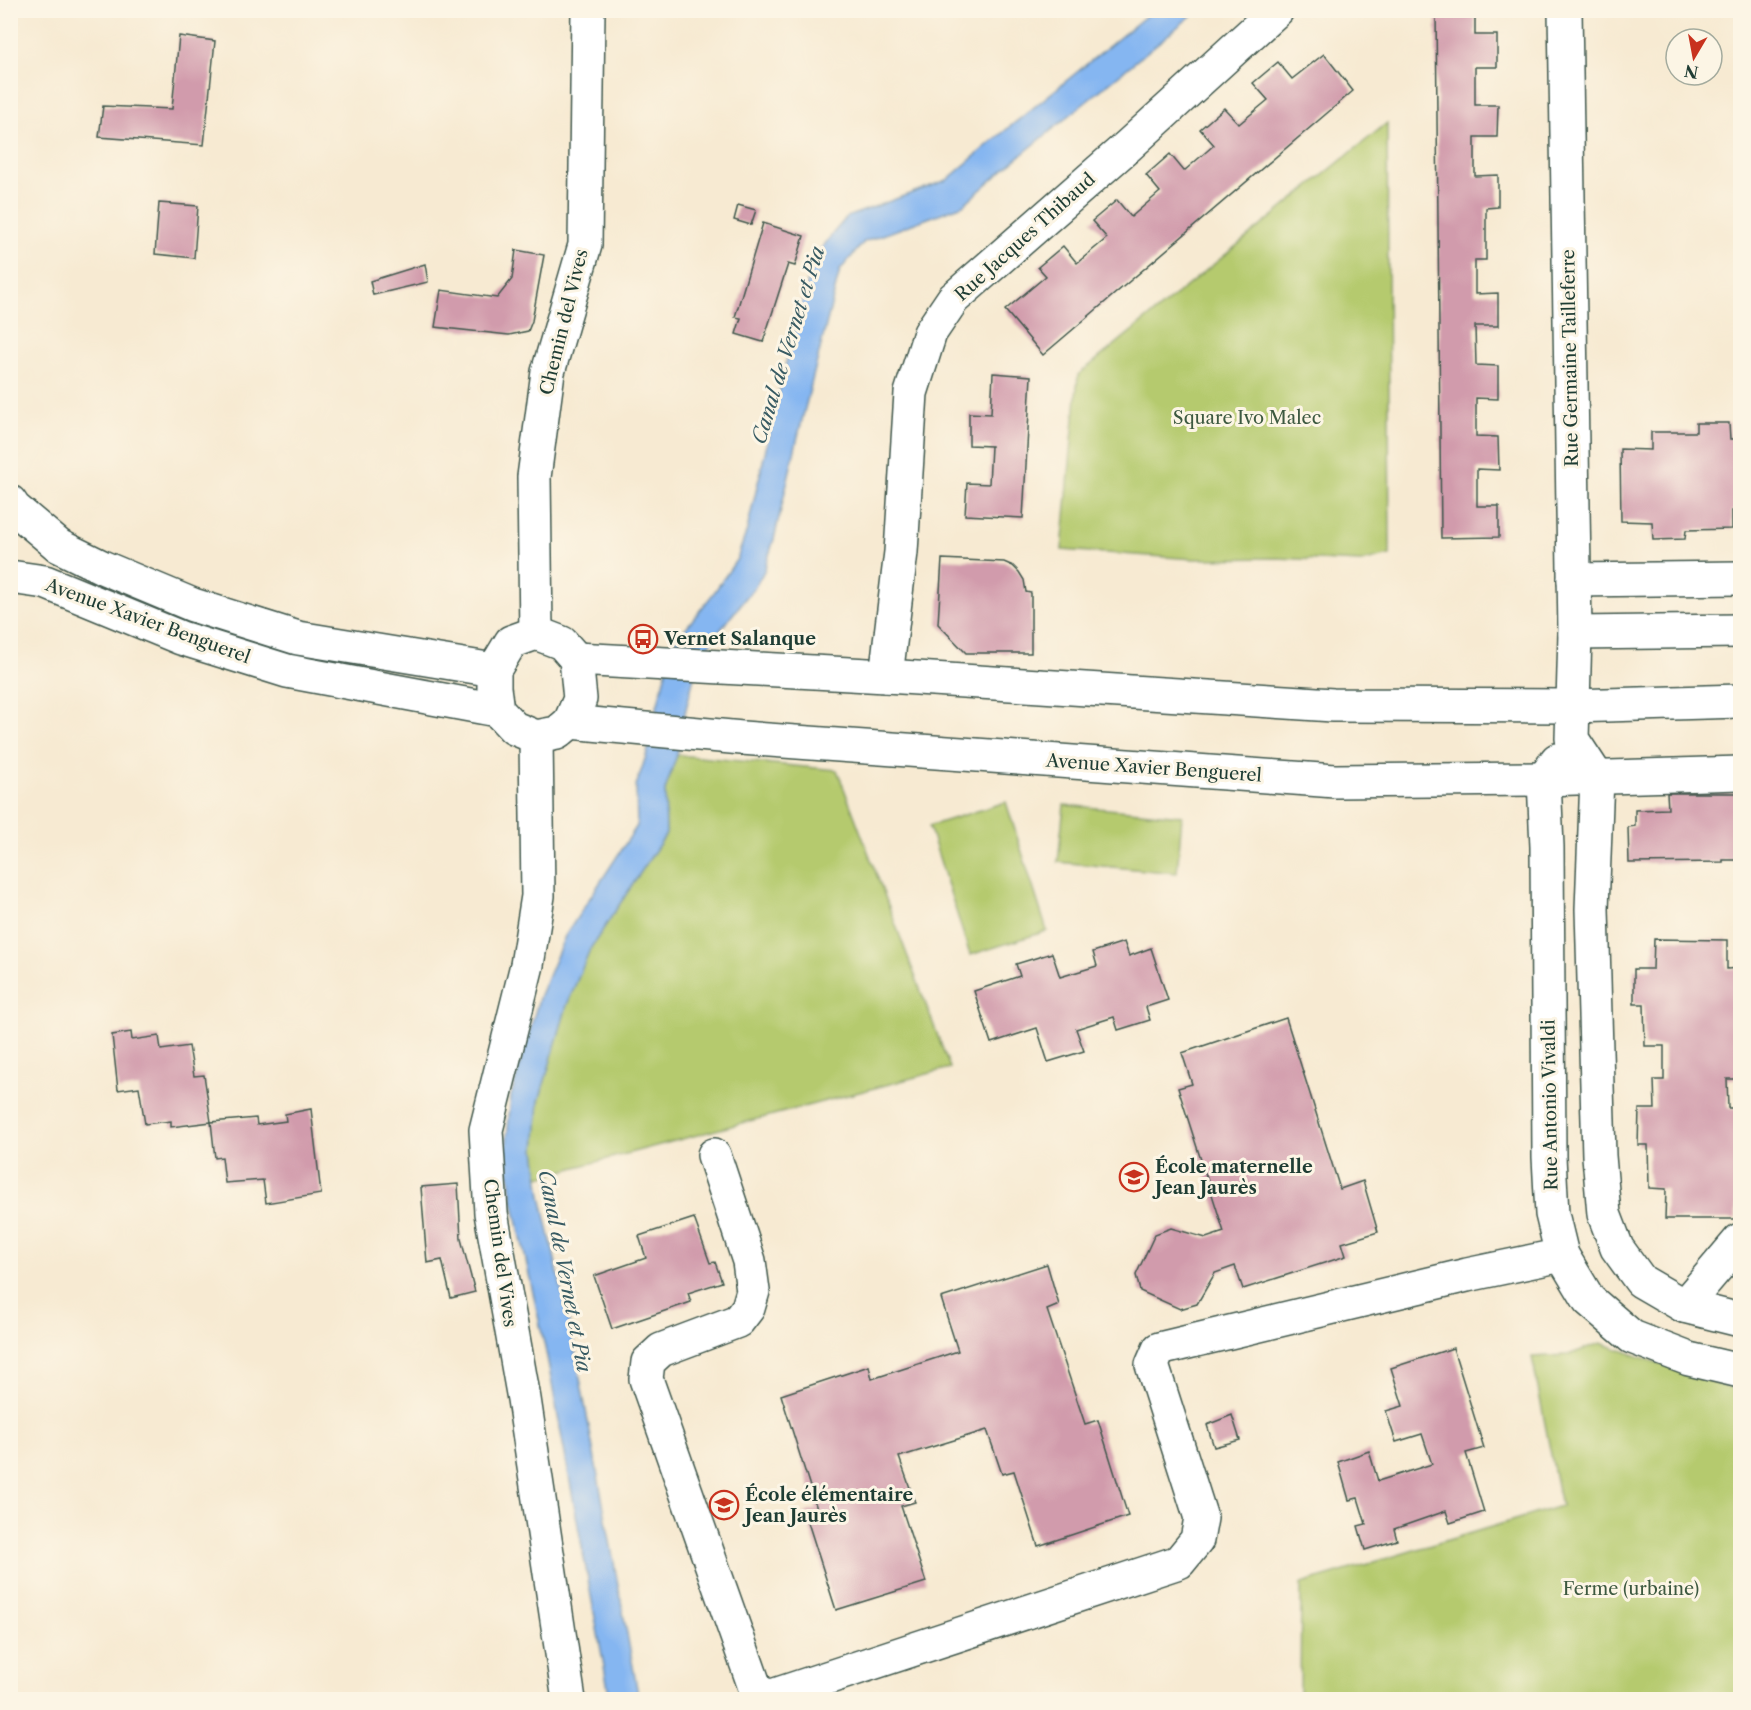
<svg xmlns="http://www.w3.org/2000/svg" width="1751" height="1710" font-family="'Libre Caslon Text',serif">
  <rect width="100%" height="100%" fill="#fcf5e5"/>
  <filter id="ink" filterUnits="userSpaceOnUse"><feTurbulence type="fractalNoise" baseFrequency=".0167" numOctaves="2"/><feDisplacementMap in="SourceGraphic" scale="12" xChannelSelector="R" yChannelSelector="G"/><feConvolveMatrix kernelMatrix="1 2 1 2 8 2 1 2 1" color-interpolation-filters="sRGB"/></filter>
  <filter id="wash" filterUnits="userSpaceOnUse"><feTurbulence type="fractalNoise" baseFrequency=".008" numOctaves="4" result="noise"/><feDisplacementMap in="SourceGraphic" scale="24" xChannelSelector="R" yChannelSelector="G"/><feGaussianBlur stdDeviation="1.35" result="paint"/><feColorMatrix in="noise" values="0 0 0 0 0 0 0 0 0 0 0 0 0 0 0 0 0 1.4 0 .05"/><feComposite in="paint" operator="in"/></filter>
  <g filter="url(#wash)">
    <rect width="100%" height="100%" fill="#f7ead2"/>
    <g fill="#b5ca6e" stroke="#6a8451" stroke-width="1.5">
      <path d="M1387,123L1390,555L1361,562L1277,558L1195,559L1062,550L1078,375Z"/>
      <path d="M677,755L837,770L950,1068L539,1177L535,1150L539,1101L567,1005L590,949L666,834L665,790Z"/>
      <path d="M1006,802L1047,931L970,955L929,826Z"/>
      <path d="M1064,805L1182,816L1177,873L1058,862Z"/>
      <path d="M1601,1343L1740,1392V1699L1300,1700L1301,1584L1561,1506L1532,1357L1568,1355Z"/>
    </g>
    <path fill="#85b6f1" stroke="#527a92" stroke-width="1.5" d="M1152,11H1197L1009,165L963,205L864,242L840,270L798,436L774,539L764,571L756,585L699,657L683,721L677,755L665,790L666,834L590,949L567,1005L539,1101L535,1150L541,1196L575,1351L639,1699H610L547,1357L513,1201L506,1149L511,1096L540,995L565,936L637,826L636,786L649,747L655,715L673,644L713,594L737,559L747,530L787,358L814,258L834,232L847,217L947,180L990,143Z"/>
    <g id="blocks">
      <g fill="#d19bac">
        <path d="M1436,10H1475V35H1497V67H1475V105H1498L1497,137H1475V176L1498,175V207L1486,208V260H1475V294L1498,293V326H1475L1476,365L1498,366V399L1476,398V436L1498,437L1499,470L1477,469V506H1499V537L1441,538Z"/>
        <path d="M179,36L215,41L204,145L99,137L103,106L172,109Z"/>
        <path d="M1324,54L1353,91L1043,355L1005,310L1046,276L1038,267L1063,246L1077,263L1107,238L1092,221L1117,200L1131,217L1160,192L1146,175L1170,154L1184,171L1214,145L1200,129L1224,108L1239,124L1268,100L1253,83L1278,62L1292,79Z"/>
        <path d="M159,203L198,206L194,258L155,254Z"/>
        <path d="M738,205L756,210L751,225L734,220Z"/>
        <path d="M763,223L804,236L795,266L788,264L763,342L736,334L741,318L735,317Z"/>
        <path d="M516,250L544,255L532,321L528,331L509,335L435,327L441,290L497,298L512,279Z"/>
        <path d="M425,264L428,282L373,295L370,281Z"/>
        <path d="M993,373L1031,376L1023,518L965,515L967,483L989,484L991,446L969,445V413L991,414Z"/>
        <path d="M1696,423H1729L1730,439H1740V511H1732V529L1686,530L1685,539L1653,540L1652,522L1621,521L1620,449L1651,450V432H1696Z"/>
        <path d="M942,559L1004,562L1013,566L1019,572L1024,580L1026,592L1031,593V653H966L938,624Z"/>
        <path d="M1667,793H1740V860H1723V862L1629,863L1628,827L1635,826V810L1668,809Z"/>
        <path d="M1654,939L1727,940V969L1740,968V1044L1737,1043V1079H1727L1728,1108H1740V1187H1736V1219H1665L1666,1189L1649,1188L1648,1145H1638L1639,1109H1655L1654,1080H1664V1046H1645L1644,1004H1634V969H1653Z"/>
        <path d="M1124,942L1129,956L1151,948L1168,1000L1146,1007L1150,1020L1118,1030L1114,1017L1076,1029L1084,1051L1048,1062L1037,1028L991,1043L974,991L1020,976L1016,964L1052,953L1060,977L1097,966L1093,952Z"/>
        <path d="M1286,1018L1340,1189L1363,1181L1378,1232L1342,1243L1346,1256L1243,1289L1235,1266L1215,1273L1197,1304L1180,1309L1140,1291L1136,1275L1155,1234L1171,1228L1206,1238L1224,1232L1178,1088L1192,1084L1182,1053Z"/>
        <path d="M131,1032L132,1040L159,1036L161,1050L189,1046L194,1076L204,1075L211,1122L171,1127V1121L145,1124L139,1087L118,1090L112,1035Z"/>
        <path d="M311,1109L321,1194L266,1203L263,1180L225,1183L222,1157L215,1158L211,1122L256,1118L257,1125L286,1121L285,1114Z"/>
        <path d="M458,1184L461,1239L475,1292L451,1298L442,1260L427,1263L421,1187Z"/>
        <path d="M694,1218L710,1263L715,1262L722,1282L688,1293L691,1302L612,1329L594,1276L646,1258L639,1236Z"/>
        <path d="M1047,1264L1059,1305L1047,1310L1085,1424L1098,1420L1128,1516L1038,1546L1014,1471L1002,1474L987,1430L899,1457L915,1502L901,1506L926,1582L836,1610L805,1513L817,1509L781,1395L869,1366L872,1379L958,1351L941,1298Z"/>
        <path d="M1453,1348L1484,1448L1466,1453L1484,1512L1450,1523L1446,1511L1394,1529L1397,1540L1365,1550L1358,1526L1366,1524L1358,1498L1349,1500L1338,1462L1369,1451L1378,1481L1432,1464L1422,1434L1396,1442L1386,1411L1403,1406L1391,1368Z"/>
        <path d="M1232,1415L1240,1440L1214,1447L1207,1425Z"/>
      </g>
    </g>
  </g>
  <g filter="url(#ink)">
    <use href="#blocks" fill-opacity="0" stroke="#3f574c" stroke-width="1.5"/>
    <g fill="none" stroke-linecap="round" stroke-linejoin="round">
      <g stroke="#3f574c" stroke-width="36">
        <g id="minor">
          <path d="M1565,10L1575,633L1572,739L1597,777L1592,909L1599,1156L1604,1214L1617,1248L1641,1281L1684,1306L1740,1320"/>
          <path d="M10,502L14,508L59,546L102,567L193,605L298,638L494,670"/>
          <path d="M10,577L45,582L181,638L287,671L497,710"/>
          <path d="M1574,580L1740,578"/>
          <path d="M536,633L534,477L548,372L585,245L588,10"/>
          <path d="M536,633L562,643L576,659L580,699L570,722L557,733L536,737L514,728L497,710L494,688V670L511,642Z"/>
          <path d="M1575,633L1740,631"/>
          <path d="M576,659L886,676L1333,705L1572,706L1740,701"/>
          <path d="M886,676L901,552L911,393L930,333L953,299L1129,145L1277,10"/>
          <path d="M570,722L742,738L1335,781L1544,779L1740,773"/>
          <path d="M536,737L538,896L527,965L486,1130L491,1213L524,1399L569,1700"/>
          <path d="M1557,760L1544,779L1547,847L1549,1157L1552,1214L1562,1255L1589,1300L1632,1337L1689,1359L1740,1371"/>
          <path d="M714,1155L749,1261L753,1291L748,1308L738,1321L661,1350L648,1362L646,1379L757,1693L772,1696L1179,1562L1197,1540L1201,1518L1152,1365L1159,1349L1467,1275L1562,1255"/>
          <path d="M1684,1306L1740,1240"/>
        </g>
      </g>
      <use href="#minor" stroke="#fff" stroke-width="33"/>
    </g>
  </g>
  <defs>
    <g id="bus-ring" transform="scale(1.5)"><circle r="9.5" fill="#fcf5e5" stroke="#c8321e" stroke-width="1.5"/><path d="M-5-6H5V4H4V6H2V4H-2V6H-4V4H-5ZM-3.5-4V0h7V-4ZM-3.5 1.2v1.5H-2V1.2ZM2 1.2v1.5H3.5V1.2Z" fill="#c8321e"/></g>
    <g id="school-ring" transform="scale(1.5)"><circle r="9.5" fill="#fcf5e5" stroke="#c8321e" stroke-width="1.5"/><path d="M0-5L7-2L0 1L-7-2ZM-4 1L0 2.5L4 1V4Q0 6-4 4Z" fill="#c8321e"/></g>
  </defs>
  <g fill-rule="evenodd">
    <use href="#bus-ring" x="643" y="639"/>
    <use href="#school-ring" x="1134" y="1177"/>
    <use href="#school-ring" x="724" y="1505"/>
  </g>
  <g text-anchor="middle" stroke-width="6" stroke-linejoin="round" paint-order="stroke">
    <g font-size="18" fill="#1f3d34" stroke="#fcf5e5">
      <text transform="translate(1025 237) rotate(-42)" y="6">Rue Jacques Thibaud</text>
      <text transform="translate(564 322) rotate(-76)" y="6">Chemin del Vives</text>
      <text transform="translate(1570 358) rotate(-91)" y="6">Rue Germaine Tailleferre</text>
      <text transform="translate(148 621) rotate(20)" y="6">Avenue Xavier Benguerel</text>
      <text transform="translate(1154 768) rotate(4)" y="6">Avenue Xavier Benguerel</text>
      <text transform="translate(1550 1105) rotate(-91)" y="6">Rue Antonio Vivaldi</text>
      <text transform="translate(500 1253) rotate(82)" y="6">Chemin del Vives</text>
    </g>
    <g font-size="18" fill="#3d5940" stroke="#fcf5e5">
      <text x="1247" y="424">Square Ivo Malec</text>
      <text x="1631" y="1595">Ferme (urbaine)</text>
    </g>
    <g font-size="18" font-weight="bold" fill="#1f3d34" stroke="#fcf5e5" text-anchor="start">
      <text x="664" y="645">Vernet Salanque</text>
      <text x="1155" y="1173">École maternelle<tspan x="1155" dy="21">Jean Jaurès</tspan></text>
      <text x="745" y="1501">École élémentaire<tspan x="745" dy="21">Jean Jaurès</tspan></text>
    </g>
    <g font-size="20" font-style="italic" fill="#385b63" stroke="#fcf5e5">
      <text transform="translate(788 345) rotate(-73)" y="7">Canal de Vernet et Pia</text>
      <text transform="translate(565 1271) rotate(79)" y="7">Canal de Vernet et Pia</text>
    </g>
  </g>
  <rect width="1751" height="1710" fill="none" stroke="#fcf5e5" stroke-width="36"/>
  <g transform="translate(1694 57) rotate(190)"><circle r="28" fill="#fcf5e5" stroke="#a4ab9e" stroke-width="1.5"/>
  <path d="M0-4.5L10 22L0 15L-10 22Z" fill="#c8321e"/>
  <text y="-9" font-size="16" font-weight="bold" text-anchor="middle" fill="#1f3d34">N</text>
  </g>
</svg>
